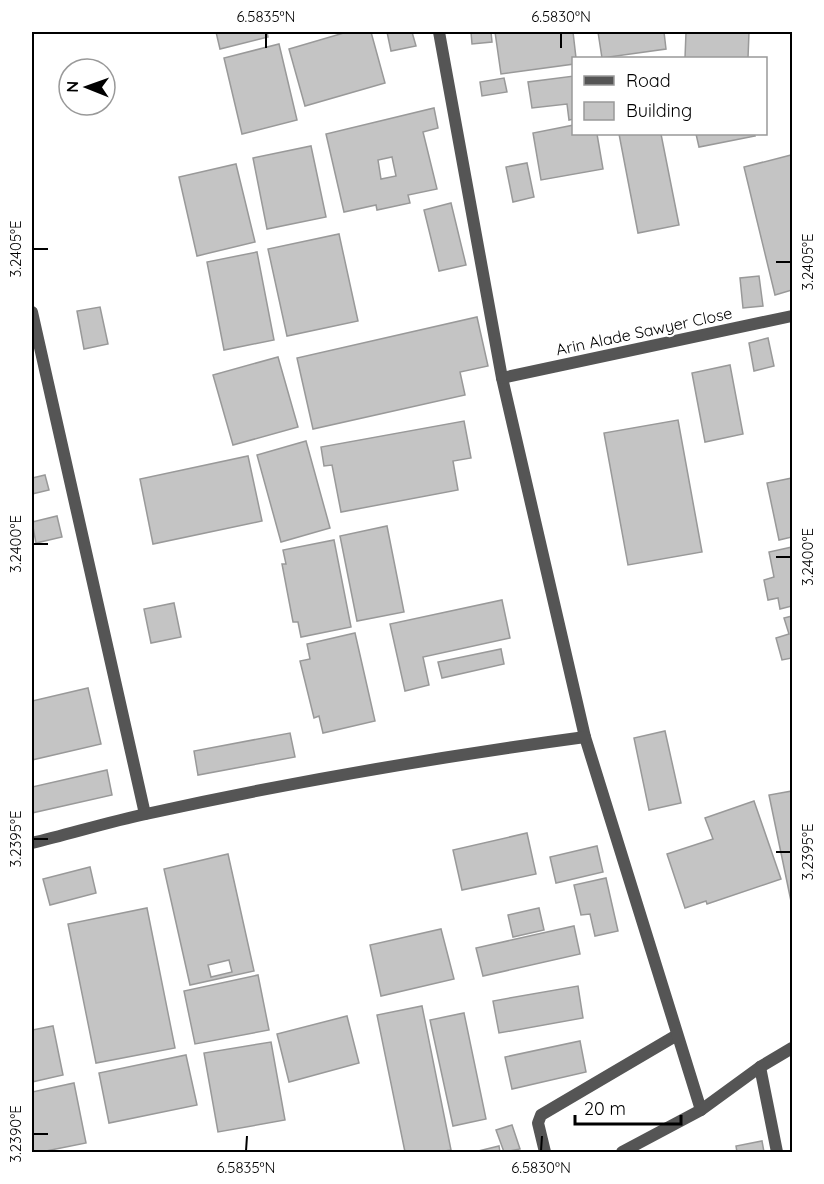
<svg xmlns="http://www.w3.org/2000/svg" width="824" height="1184" font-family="Quicksand,sans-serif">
  <rect width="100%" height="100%" fill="#fff"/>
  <g fill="#c4c4c4" stroke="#999" stroke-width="1.5" fill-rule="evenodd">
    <path d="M216,32H267L268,37L220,49Z"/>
    <path d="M347,32H371L385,83L305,106L289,49Z"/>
    <path d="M387,32H412L416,46L391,51Z"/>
    <path d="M471,32H491L492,42L472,44Z"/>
    <path d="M495,32H573L576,58H574V64L501,74Z"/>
    <path d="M598,32H664L666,49L602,58Z"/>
    <path d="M686,32H749L748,58H685Z"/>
    <path d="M279,44L297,120L242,134L224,58Z"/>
    <path d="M574,76V119L569,120L567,104L532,108L528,82Z"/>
    <path d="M504,78L507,92L482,96L480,82Z"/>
    <path d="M434,108L438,128L423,132L437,189L408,195L410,203L377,210L376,205L344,212L326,134ZM392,157L396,176L381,179L378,160Z"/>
    <path d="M574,125V134H597L603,169L541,180L533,133Z"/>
    <path d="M619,134H661L679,225L638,233Z"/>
    <path d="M696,134H754L755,136L699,147Z"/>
    <path d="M311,146L326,217L267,229L253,158Z"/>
    <path d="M791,155L792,290L775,295L744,167Z"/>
    <path d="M527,163L534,197L513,202L506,167Z"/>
    <path d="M236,164L255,242L197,256L179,177Z"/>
    <path d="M451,203L466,265L439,271L424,210Z"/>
    <path d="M339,234L358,321L287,336L268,249Z"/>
    <path d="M257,252L274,340L224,350L207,262Z"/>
    <path d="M759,276L763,306L743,308L740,278Z"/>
    <path d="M100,307L108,344L84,349L77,311Z"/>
    <path d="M477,317L488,366L460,372L465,395L313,429L297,358Z"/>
    <path d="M768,338L774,366L754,371L749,343Z"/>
    <path d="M278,357L298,427L233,445L213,375Z"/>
    <path d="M730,365L743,434L705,442L692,373Z"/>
    <path d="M678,420L702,552L628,565L604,433Z"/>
    <path d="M464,421L471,458L453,461L458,490L341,512L332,465L324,466L321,447Z"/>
    <path d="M306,441L330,528L281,542L257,455Z"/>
    <path d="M248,456L262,521L153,544L140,479Z"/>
    <path d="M45,475L49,490L32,494V478Z"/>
    <path d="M792,478V537L779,540L767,483Z"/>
    <path d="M57,516L62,537L36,543L32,522Z"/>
    <path d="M387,526L404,612L357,621L340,536Z"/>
    <path d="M334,540L351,627L301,637L298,622H293L282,564H286L283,550Z"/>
    <path d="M792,547V606L780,609L778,598L768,600L764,580L774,577L769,552Z"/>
    <path d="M502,600L510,638L423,657L429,685L405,691L390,624Z"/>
    <path d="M174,603L181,637L151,643L144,609Z"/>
    <path d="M792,616V658L782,660L776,638L789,634L784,618Z"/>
    <path d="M355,633L375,721L323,733L319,716L314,718L300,661L310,659L307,644Z"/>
    <path d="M501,649L504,664L442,678L438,662Z"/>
    <path d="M88,688L101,744L32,760V701Z"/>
    <path d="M665,731L681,803L649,810L634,738Z"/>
    <path d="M290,733L295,757L198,775L194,751Z"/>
    <path d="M107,770L112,795L32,813V787Z"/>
    <path d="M792,791V906L769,795Z"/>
    <path d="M754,801L781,879L707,904L706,901L685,908L667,854L713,839L705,818Z"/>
    <path d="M527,833L536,874L462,890L453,850Z"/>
    <path d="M597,846L603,872L556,883L550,857Z"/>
    <path d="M228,854L254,971L190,985L164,869ZM229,960L232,972L211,977L208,965Z"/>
    <path d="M90,867L96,893L50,905L43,879Z"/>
    <path d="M606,878L618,931L595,936L590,914L581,915L574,885Z"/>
    <path d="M147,908L175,1048L96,1063L68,924Z"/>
    <path d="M539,908L544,930L513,937L508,915Z"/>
    <path d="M574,926L580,954L483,976L476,948Z"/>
    <path d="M441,929L454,979L381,996L370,945Z"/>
    <path d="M258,975L269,1030L195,1044L184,991Z"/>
    <path d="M578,986L583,1018L499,1033L493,1001Z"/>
    <path d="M422,1006L451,1150L438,1152H405L377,1015Z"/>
    <path d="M464,1013L486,1119L453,1126L430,1020Z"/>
    <path d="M347,1016L359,1063L289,1082L277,1034Z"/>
    <path d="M53,1026L63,1075L32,1082V1030Z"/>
    <path d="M580,1041L586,1072L512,1089L505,1057Z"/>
    <path d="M271,1042L285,1120L218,1132L204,1053Z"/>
    <path d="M186,1055L197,1105L109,1123L99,1073Z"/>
    <path d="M74,1083L86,1143L41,1152H32V1092Z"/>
    <path d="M512,1125L520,1149L504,1152L496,1130Z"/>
    <path d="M762,1141L764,1152H737L736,1146Z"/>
    <path d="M499,1146L500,1152H478V1151Z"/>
  </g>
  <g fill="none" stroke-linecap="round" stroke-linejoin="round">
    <path stroke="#555" stroke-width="12" d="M545,1152L538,1123L541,1115L677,1035"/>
    <g stroke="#555" stroke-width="12">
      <path d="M439,32L502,378L585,737L701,1110"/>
      <path d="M32,312L145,814"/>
      <path d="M502,378L792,316"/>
      <path d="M32,843C70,834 108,822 146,814C291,782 437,757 585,737"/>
      <path d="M760,1067L777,1152"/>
      <path d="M622,1152L701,1110L760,1067L792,1048"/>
    </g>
  </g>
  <path fill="none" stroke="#000" stroke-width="2" d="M266,48V33M561,48V33M33,249H48M776,262H791M33,544H48M776,557H791M33,839H48M776,852H791M33,1134H48M246,1151L247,1136M541,1151L542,1136"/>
  <g text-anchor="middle" stroke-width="4.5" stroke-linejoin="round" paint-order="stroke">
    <g font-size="16" fill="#000" stroke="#fff">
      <text transform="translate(644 331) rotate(-12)" y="6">Arin Alade Sawyer Close</text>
    </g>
  </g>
  <rect width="824" height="1184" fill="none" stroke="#ffffff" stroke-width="66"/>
  <rect x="572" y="57" width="195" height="78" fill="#ffffff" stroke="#999999" stroke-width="1.5"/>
  <rect x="584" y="76" width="30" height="9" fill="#555555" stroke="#999999" stroke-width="1.5"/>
  <text x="626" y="87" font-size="18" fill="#000000">Road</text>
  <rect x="584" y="102" width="30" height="18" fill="#c4c4c4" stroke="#999999" stroke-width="1.5"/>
  <text x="626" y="117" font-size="18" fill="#000000">Building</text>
  <g transform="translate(87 87) rotate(271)"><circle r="28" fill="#ffffff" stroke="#999999" stroke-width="1.5"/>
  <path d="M0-4.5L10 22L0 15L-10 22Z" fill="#000000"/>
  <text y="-9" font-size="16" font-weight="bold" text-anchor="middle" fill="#000000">N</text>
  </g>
  <path d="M575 1115v9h106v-9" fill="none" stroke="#000000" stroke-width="3"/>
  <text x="584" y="1115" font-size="18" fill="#000000" stroke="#ffffff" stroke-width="4.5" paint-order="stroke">20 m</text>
  <rect x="33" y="33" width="758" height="1118" fill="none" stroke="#000" stroke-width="2"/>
  <g font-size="15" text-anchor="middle" fill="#000">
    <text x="266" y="22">6.5835°N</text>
    <text x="561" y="22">6.5830°N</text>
    <text transform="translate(16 249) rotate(-90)" y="5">3.2405°E</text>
    <text transform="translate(808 262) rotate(-90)" y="5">3.2405°E</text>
    <text transform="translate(16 544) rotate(-90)" y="5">3.2400°E</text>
    <text transform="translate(808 557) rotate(-90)" y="5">3.2400°E</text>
    <text transform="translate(16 839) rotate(-90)" y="5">3.2395°E</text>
    <text transform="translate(808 852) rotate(-90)" y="5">3.2395°E</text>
    <text transform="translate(16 1134) rotate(-90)" y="5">3.2390°E</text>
    <text x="246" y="1173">6.5835°N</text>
    <text x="541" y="1173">6.5830°N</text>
  </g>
</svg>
